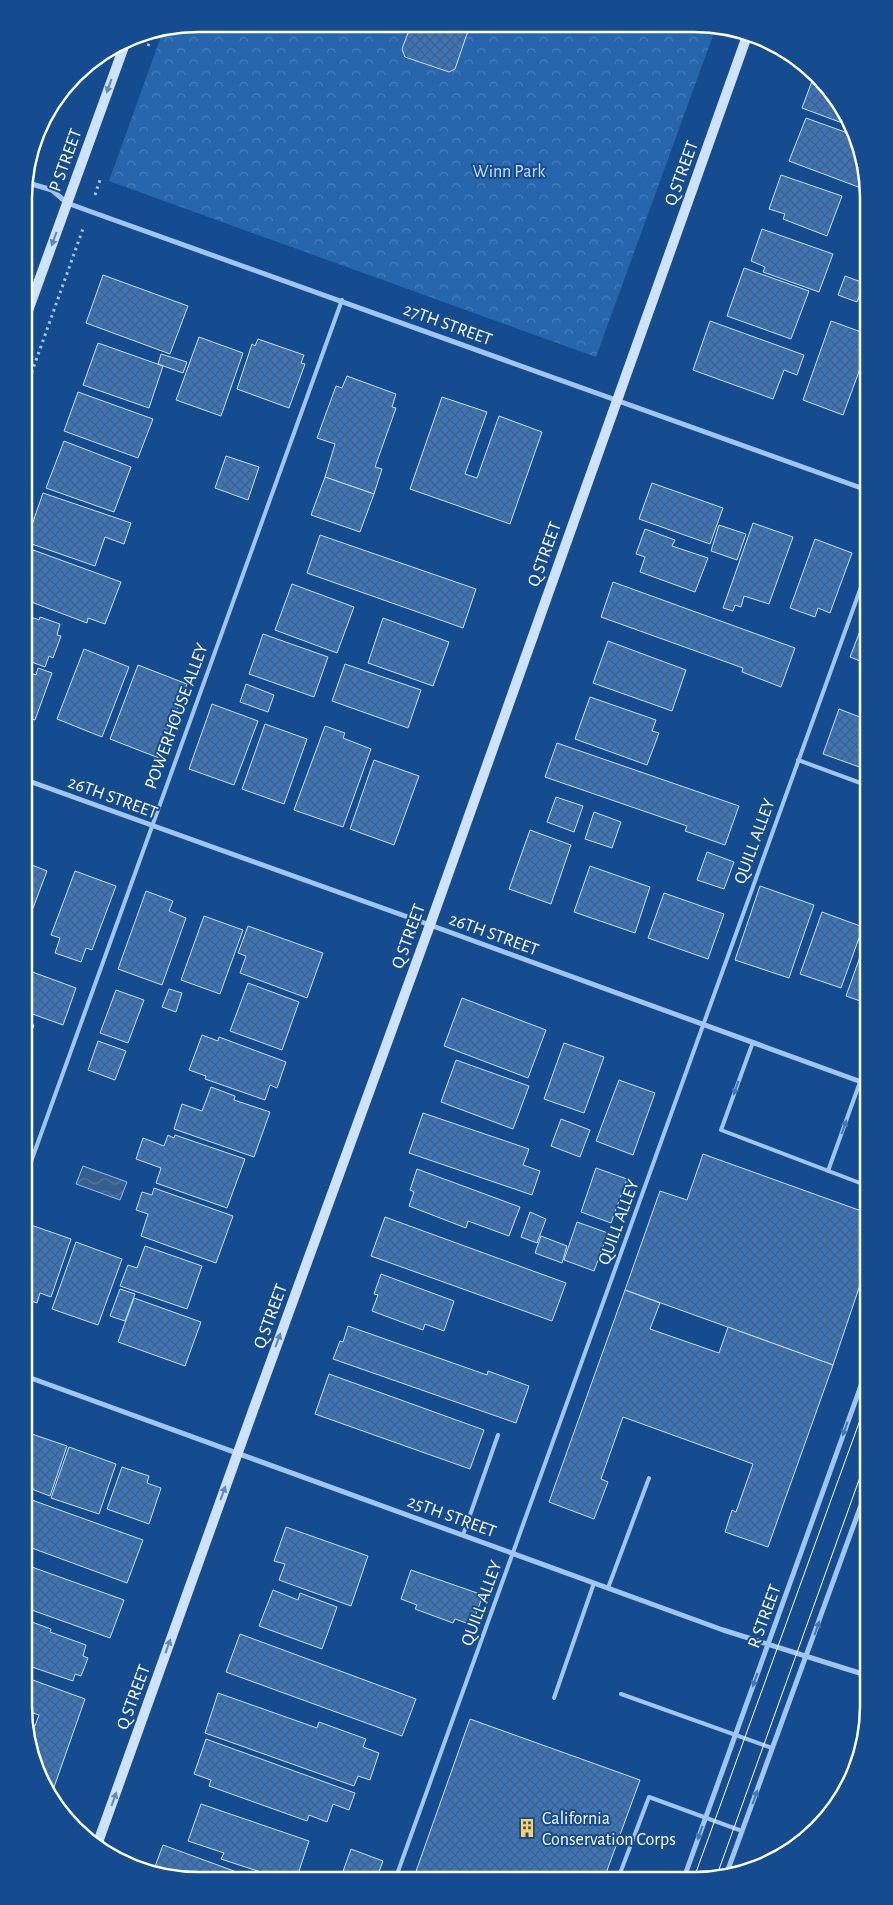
<svg xmlns="http://www.w3.org/2000/svg" width="893" height="1905" font-family="'Alegreya Sans',sans-serif">
  <defs>
    <pattern id="forest-crowns" width="20" height="18" patternUnits="userSpaceOnUse" patternTransform="scale(1.25)"><rect width="20" height="18" fill="#2766ad"/><path d="M2 6a3 3 0 1 1 6 0M12 15a3 3 0 1 1 6 0" fill="none" stroke="#477db9"/></pattern>
    <pattern id="water-waves" width="16" height="10" patternUnits="userSpaceOnUse" patternTransform="scale(1.25)"><rect width="16" height="10" fill="#365f8f"/><path d="M0 5q4-4 8 0t8 0" fill="none" stroke="#5477a0"/></pattern>
    <pattern id="building-cross-hatch" width="8" height="8" patternUnits="userSpaceOnUse" patternTransform="scale(1.25)"><rect width="8" height="8" fill="#3d76b8"/><path d="M0 0l8 8M0 8l8-8" fill="none" stroke="#446182"/></pattern>
  </defs>
  <rect width="100%" height="100%" fill="#154c8f"/>
  <path fill="url(#forest-crowns)" d="M198,24L716,27L596,357L109,181L163,31Z"/>
  <path fill="url(#water-waves)" stroke="#92c1f3" d="M83,1166L127,1182L120,1200L76,1184Z"/>
  <g fill="url(#building-cross-hatch)" stroke="#c7e0fc">
    <path d="M411,25H470L455,69L449,72L405,57L402,49Z"/>
    <path d="M815,73L846,111L853,127L802,108Z"/>
    <path d="M806,118L856,136L863,153L861,161H863V183L861,188L789,161Z"/>
    <path d="M781,175L842,196L827,236L783,219L785,214L769,209Z"/>
    <path d="M762,229L833,254L819,292L763,272L765,267L751,261Z"/>
    <path d="M744,268L809,291L791,339L727,316Z"/>
    <path d="M103,275L188,306L170,354L86,323Z"/>
    <path d="M845,276L864,283L857,302L838,295Z"/>
    <path d="M710,321L804,355L797,375L784,370L773,399L693,370Z"/>
    <path d="M831,321L864,333V358L843,415L803,400Z"/>
    <path d="M199,337L243,353L221,416L176,400Z"/>
    <path d="M258,339L304,355L301,363L305,364L289,408L237,389L252,344L255,346Z"/>
    <path d="M98,343L163,366L149,408L83,385Z"/>
    <path d="M161,354L187,362L183,373L158,364Z"/>
    <path d="M347,376L396,394L392,407L396,408L375,467L382,469L374,494L325,477L335,444L317,438L336,386L342,388Z"/>
    <path d="M78,392L153,419L138,458L64,431Z"/>
    <path d="M442,397L487,412L465,474L477,478L499,416L542,432L510,524L410,489Z"/>
    <path d="M64,441L131,467L114,512L46,488Z"/>
    <path d="M226,456L259,467L248,500L215,488Z"/>
    <path d="M325,477L374,494L360,532L311,515Z"/>
    <path d="M652,483L723,508L710,544L639,519Z"/>
    <path d="M43,493L131,523L124,544L105,537L95,566L26,542Z"/>
    <path d="M753,523L793,537L769,604L744,596L741,607L735,605L733,611L723,608Z"/>
    <path d="M719,525L746,534L737,560L711,551Z"/>
    <path d="M645,529L675,540L672,546L708,558L695,592L640,572L645,557L636,554Z"/>
    <path d="M320,535L476,589L463,628L307,573Z"/>
    <path d="M815,539L852,553L830,613L818,608L815,617L790,608Z"/>
    <path d="M25,547L121,582L105,624L88,618L87,623L26,600Z"/>
    <path d="M613,582L795,648L781,687L742,672L743,668L601,617Z"/>
    <path d="M292,584L354,607L337,653L275,630Z"/>
    <path d="M26,615L39,620L40,617L60,624L57,635L61,636L53,658L49,656L45,667L26,660Z"/>
    <path d="M383,618L449,642L433,686L368,663Z"/>
    <path d="M865,618V663L850,657Z"/>
    <path d="M263,634L328,657L314,697L249,674Z"/>
    <path d="M608,641L686,670L672,711L593,683Z"/>
    <path d="M84,649L129,667L102,737L57,719Z"/>
    <path d="M345,664L421,690L408,728L332,701Z"/>
    <path d="M138,665L187,684L159,758L110,739Z"/>
    <path d="M38,668L52,673L35,720L26,717V671L36,675Z"/>
    <path d="M246,684L274,695L268,712L240,702Z"/>
    <path d="M590,697L656,720L652,731L659,733L647,765L575,739Z"/>
    <path d="M212,704L258,721L234,785L189,769Z"/>
    <path d="M839,709L865,719V769L823,754Z"/>
    <path d="M265,724L307,739L284,804L242,789Z"/>
    <path d="M325,726L345,733L343,738L371,749L343,827L294,810Z"/>
    <path d="M557,743L739,806L725,845L685,831L687,826L545,777Z"/>
    <path d="M374,760L419,776L394,845L350,829Z"/>
    <path d="M556,797L583,806L574,832L547,822Z"/>
    <path d="M594,812L621,822L612,848L585,839Z"/>
    <path d="M530,830L571,845L551,904L509,889Z"/>
    <path d="M707,852L734,862L724,889L697,880Z"/>
    <path d="M27,863L47,871L27,924Z"/>
    <path d="M590,866L650,887L635,933L574,912Z"/>
    <path d="M75,871L116,886L92,950L86,948L81,962L55,953L60,938L51,935Z"/>
    <path d="M760,886L814,905L789,978L735,960Z"/>
    <path d="M146,891L173,901L169,911L186,918L162,985L118,969Z"/>
    <path d="M664,893L724,914L708,959L648,938Z"/>
    <path d="M822,912L863,927L841,988L800,974Z"/>
    <path d="M204,916L243,930L220,994L181,980Z"/>
    <path d="M248,926L323,953L307,998L240,973L246,956L238,953Z"/>
    <path d="M866,940V1003L846,996Z"/>
    <path d="M27,970L76,988L63,1025L27,1012Z"/>
    <path d="M248,983L299,1002L282,1050L230,1031Z"/>
    <path d="M169,989L182,993L176,1012L162,1007Z"/>
    <path d="M116,990L144,1000L128,1043L100,1033Z"/>
    <path d="M462,998L546,1030L528,1078L444,1046Z"/>
    <path d="M27,1023L34,1025L27,1045Z"/>
    <path d="M202,1035L218,1041L219,1037L286,1062L277,1088L270,1085L265,1100L205,1079L206,1076L189,1070Z"/>
    <path d="M98,1041L126,1051L115,1080L88,1070Z"/>
    <path d="M564,1043L604,1057L584,1113L544,1099Z"/>
    <path d="M456,1060L529,1086L513,1129L441,1102Z"/>
    <path d="M619,1080L655,1093L633,1155L596,1141Z"/>
    <path d="M211,1087L235,1096L234,1100L270,1112L254,1157L174,1129L182,1104L202,1111Z"/>
    <path d="M423,1113L529,1149L523,1165L540,1171L532,1195L409,1153Z"/>
    <path d="M561,1119L590,1130L580,1157L551,1146Z"/>
    <path d="M168,1135L174,1138L175,1135L245,1159L227,1208L156,1183L161,1168L136,1159L143,1138L164,1146Z"/>
    <path d="M703,1154L867,1213V1264L833,1365L625,1290L660,1191L687,1200Z"/>
    <path d="M596,1168L627,1179L611,1223L581,1212Z"/>
    <path d="M417,1169L520,1207L509,1236L468,1221L466,1228L409,1206L414,1192L410,1190Z"/>
    <path d="M154,1188L233,1216L216,1263L141,1236L148,1214L136,1210L142,1192L152,1195Z"/>
    <path d="M530,1212L546,1219L537,1243L521,1237Z"/>
    <path d="M385,1217L566,1283L552,1321L371,1256Z"/>
    <path d="M577,1222L608,1233L594,1271L564,1260Z"/>
    <path d="M28,1224L71,1239L51,1297L40,1293L37,1303L28,1300Z"/>
    <path d="M541,1236L567,1246L562,1263L535,1253Z"/>
    <path d="M76,1242L122,1259L98,1325L52,1309Z"/>
    <path d="M145,1246L202,1266L187,1309L120,1286L128,1265L137,1268Z"/>
    <path d="M381,1274L454,1301L444,1331L425,1324L423,1330L372,1311L378,1295L374,1294Z"/>
    <path d="M120,1289L135,1294L125,1321L110,1316Z"/>
    <path d="M625,1290L660,1303L650,1329L719,1353L728,1327L833,1365L768,1547L725,1532L732,1510L736,1512L753,1464L623,1417L601,1479L608,1482L594,1519L549,1502Z"/>
    <path d="M134,1298L201,1322L185,1366L118,1342Z"/>
    <path d="M348,1326L487,1375L488,1371L529,1386L516,1423L333,1359L340,1341L343,1342Z"/>
    <path d="M329,1374L484,1430L470,1469L315,1414Z"/>
    <path d="M29,1433L67,1446L50,1496L29,1488Z"/>
    <path d="M69,1447L116,1464L99,1514L51,1498Z"/>
    <path d="M122,1467L149,1476L147,1483L161,1488L149,1524L107,1509Z"/>
    <path d="M29,1499L143,1540L127,1583L29,1547Z"/>
    <path d="M286,1527L368,1556L351,1606L279,1580L285,1564L274,1561Z"/>
    <path d="M29,1566L124,1600L110,1638L29,1609Z"/>
    <path d="M411,1570L483,1595L472,1625L455,1619L453,1623L415,1609L417,1605L401,1599Z"/>
    <path d="M273,1590L298,1600L300,1593L337,1607L322,1649L259,1626Z"/>
    <path d="M868,1593V1615L861,1613Z"/>
    <path d="M29,1621L51,1629L50,1632L86,1645L83,1656L88,1658L81,1676L75,1674L73,1681L29,1666Z"/>
    <path d="M240,1634L416,1699L402,1736L226,1672Z"/>
    <path d="M30,1679L85,1699L52,1793L46,1791L30,1752V1725L35,1726L39,1715L30,1712Z"/>
    <path d="M218,1693L317,1728L319,1722L366,1739L363,1747L379,1753L370,1780L358,1776L354,1786L205,1733Z"/>
    <path d="M470,1719L640,1780L605,1876L414,1877Z"/>
    <path d="M206,1739L355,1793L349,1810L333,1804L327,1822L309,1815L307,1821L209,1786L211,1780L194,1774Z"/>
    <path d="M201,1804L309,1841L297,1877H276L221,1859L224,1853L188,1841Z"/>
    <path d="M163,1845L253,1878H164L153,1872Z"/>
    <path d="M351,1849L383,1861L377,1877H341Z"/>
  </g>
  <g fill="none" stroke-linecap="round" stroke-linejoin="round">
    <g stroke="#a0c6f0" stroke-width="3" stroke-dasharray="2.5 4" stroke-linecap="butt">
      <path d="M148,46L153,33"/>
      <path d="M95,195L101,177"/>
      <path d="M25,391L84,226"/>
    </g>
    <g stroke="#a0c6f0" stroke-width="4">
      <path d="M798,760L866,785"/>
      <path d="M753,1042L721,1130L860,1183"/>
      <path d="M28,1170L342,300"/>
      <path d="M828,1171L860,1082"/>
      <path d="M463,1535L498,1435"/>
      <path d="M608,1588L649,1478"/>
      <path d="M621,1694L772,1748"/>
      <path d="M554,1698L594,1583"/>
      <path d="M838,1804L847,1781L851,1782"/>
      <path d="M619,1876L649,1797L742,1831"/>
      <path d="M396,1877L865,576"/>
    </g>
    <g stroke="#a0c6f0" stroke-width="5">
      <path d="M25,182L52,190L67,203L89,211L864,489"/>
      <path d="M26,780L430,925L867,1084"/>
      <path d="M28,1377L723,1630L869,1676"/>
      <path d="M685,1875L868,1366"/>
      <path d="M726,1875L868,1486"/>
    </g>
    <g stroke="#cee2fb" stroke-width="10">
      <path d="M25,319L126,41"/>
      <path d="M97,1845L255,1405L430,925L747,36"/>
    </g>
    <g stroke="#fff" stroke-width="1">
      <path d="M695,1875L868,1398"/>
      <path d="M717,1875L868,1455"/>
    </g>
  </g>
  <defs><path id="oneway-solid" d="M-6-.8H1V-3.2L6.5 0L1 3.2V.8H-6Z" transform="scale(1.25)"/></defs>
  <g fill="#5f88ba">
    <use href="#oneway-solid" transform="translate(109 86) rotate(110)"/>
    <use href="#oneway-solid" transform="translate(54 239) rotate(110)"/>
    <use href="#oneway-solid" transform="translate(278 1340) rotate(-70)"/>
    <use href="#oneway-solid" transform="translate(223 1493) rotate(-70)"/>
    <use href="#oneway-solid" transform="translate(168 1646) rotate(-70)"/>
    <use href="#oneway-solid" transform="translate(114 1799) rotate(-70)"/>
  </g>
  <g fill="#4677b1">
    <use href="#oneway-solid" transform="translate(736 1088) rotate(110)"/>
    <use href="#oneway-solid" transform="translate(844 1127) rotate(-70)"/>
    <use href="#oneway-solid" transform="translate(845 1429) rotate(110)"/>
    <use href="#oneway-solid" transform="translate(817 1628) rotate(-70)"/>
    <use href="#oneway-solid" transform="translate(755 1680) rotate(110)"/>
    <use href="#oneway-solid" transform="translate(755 1797) rotate(-70)"/>
    <use href="#oneway-solid" transform="translate(700 1833) rotate(110)"/>
  </g>
  <defs>
    <g id="building-bare" transform="scale(1.5)"><path d="M-4-6H4V6H1V3H-1V6H-4ZM-2.5-4.3h1.7v1.8h-1.7ZM.8-4.3h1.7v1.8H.8ZM-2.5-1h1.7V.8h-1.7ZM.8-1h1.7V.8H.8Z" fill="#ffce5f" stroke="#154c8f" stroke-width="2.5" paint-order="stroke"/></g>
  </defs>
  <g fill-rule="evenodd">
    <use href="#building-bare" x="527" y="1828"/>
  </g>
  <g text-anchor="middle" stroke-width="4" stroke-linejoin="round" paint-order="stroke">
    <g font-size="18" fill="#fff" stroke="#154c8f">
      <text transform="translate(65 160) rotate(-70)" y="6">P STREET</text>
      <text transform="translate(681 173) rotate(-70)" y="6">Q STREET</text>
      <text transform="translate(448 324) rotate(20)" y="6">27TH STREET</text>
      <text transform="translate(544 554) rotate(-70)" y="6">Q STREET</text>
      <text transform="translate(176 716) rotate(-70)" y="6">POWERHOUSE ALLEY</text>
      <text transform="translate(113 797) rotate(20)" y="6">26TH STREET</text>
      <text transform="translate(754 841) rotate(-70)" y="6">QUILL ALLEY</text>
      <text transform="translate(494 934) rotate(20)" y="6">26TH STREET</text>
      <text transform="translate(408 936) rotate(-70)" y="6">Q STREET</text>
      <text transform="translate(618 1222) rotate(-70)" y="6">QUILL ALLEY</text>
      <text transform="translate(270 1316) rotate(-70)" y="6">Q STREET</text>
      <text transform="translate(452 1516) rotate(20)" y="6">25TH STREET</text>
      <text transform="translate(481 1603) rotate(-70)" y="6">QUILL ALLEY</text>
      <text transform="translate(764 1616) rotate(-70)" y="6">R STREET</text>
      <text transform="translate(133 1697) rotate(-70)" y="6">Q STREET</text>
    </g>
    <g font-size="18" fill="#c7e0fc" stroke="#154c8f">
      <text x="509" y="177">Winn Park</text>
    </g>
    <g font-size="18" fill="#fff" stroke="#154c8f" text-anchor="start">
      <text x="542" y="1824">California<tspan x="542" dy="21">Conservation Corps</tspan></text>
    </g>
  </g>
  <path d="M0 0H893V1905H0ZM198 32H694A166 166 0 0 1 860 198V1706A166 166 0 0 1 694 1872H198A166 166 0 0 1 32 1706V198A166 166 0 0 1 198 32Z" fill="#154c8f" fill-rule="evenodd"/>
  <path fill="none" stroke="#fff" stroke-width="2.5" d="M198 32H694A166 166 0 0 1 860 198V1706A166 166 0 0 1 694 1872H198A166 166 0 0 1 32 1706V198A166 166 0 0 1 198 32Z"/>
</svg>
